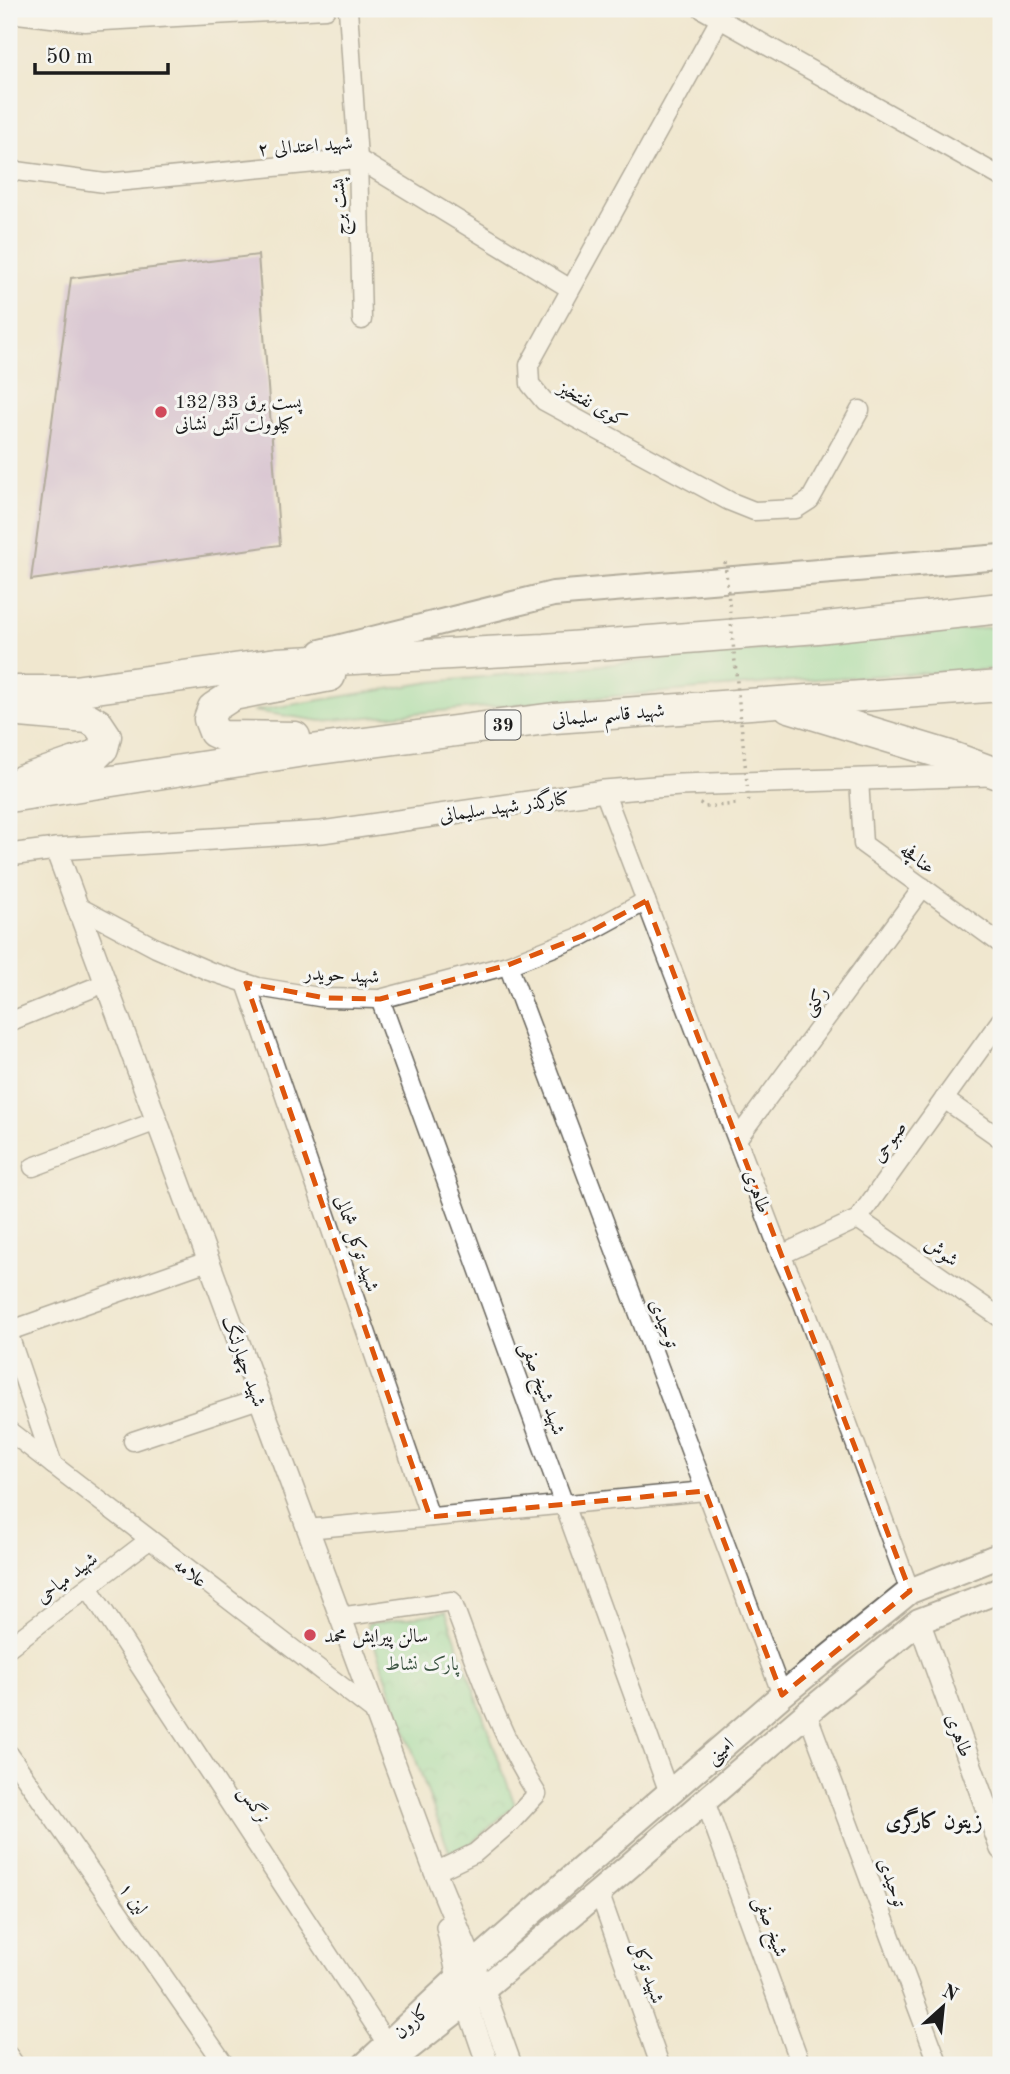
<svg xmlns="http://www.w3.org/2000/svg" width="1010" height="2074" font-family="'Old Standard TT',Amiri,serif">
  <defs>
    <pattern id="park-crowns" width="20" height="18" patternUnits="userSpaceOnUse" patternTransform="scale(1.75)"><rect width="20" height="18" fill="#89dd9f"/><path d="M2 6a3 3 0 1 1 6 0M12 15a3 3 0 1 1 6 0" fill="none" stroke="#76bd88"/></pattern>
  </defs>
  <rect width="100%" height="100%" fill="#f6f6f2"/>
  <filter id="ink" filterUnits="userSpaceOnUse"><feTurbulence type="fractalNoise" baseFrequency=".0143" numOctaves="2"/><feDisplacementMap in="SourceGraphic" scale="14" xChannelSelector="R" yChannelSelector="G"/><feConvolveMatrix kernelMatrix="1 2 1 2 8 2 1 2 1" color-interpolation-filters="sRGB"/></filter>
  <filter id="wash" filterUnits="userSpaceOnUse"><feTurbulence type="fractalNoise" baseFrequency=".00686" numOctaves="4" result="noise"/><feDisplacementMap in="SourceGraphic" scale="28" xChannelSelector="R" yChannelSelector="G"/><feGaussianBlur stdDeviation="1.57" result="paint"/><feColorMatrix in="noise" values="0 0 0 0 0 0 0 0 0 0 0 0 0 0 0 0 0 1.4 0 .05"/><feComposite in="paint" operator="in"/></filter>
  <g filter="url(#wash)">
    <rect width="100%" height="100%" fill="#f0e7cf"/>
    <path fill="#89dd9f" stroke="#527c5e" stroke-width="2" d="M1001,626V669L818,679L321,721L253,711L431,682Z"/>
    <path fill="url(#park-crowns)" stroke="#527c5e" stroke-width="2" d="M446,1612L515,1805L452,1860L367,1624Z"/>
    <g id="blocks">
      <path fill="#bfa2d7" d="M258,255L280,545L31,580L71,278Z"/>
    </g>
  </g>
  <g filter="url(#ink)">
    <use href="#blocks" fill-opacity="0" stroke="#66635b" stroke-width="2"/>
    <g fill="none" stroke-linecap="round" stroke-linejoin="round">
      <g stroke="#66635b" stroke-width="21">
        <g id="minor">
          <path d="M348,9L358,159L362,320"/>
          <path d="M702,9L1001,177"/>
          <path d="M9,13L85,22L326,9"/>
          <path d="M720,19L529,365L530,384L544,401L729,501L754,511L796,509L810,500L860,410"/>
          <path d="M9,170L105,183L358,159L569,288"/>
          <path d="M859,779L863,844L1001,944"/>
          <path d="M604,791L781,1255L803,1303L910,1591"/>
          <path d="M77,906L156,948L209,971L258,987L325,998L380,999L508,965L582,936L646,901"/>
          <path d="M508,965L782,1695"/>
          <path d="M246,983L430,1517"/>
          <path d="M380,999L669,1793"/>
          <path d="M9,1022L105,983"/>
          <path d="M944,1099L1001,1139"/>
          <path d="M738,1138L923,887"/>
          <path d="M33,1167L157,1121"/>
          <path d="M858,1219L1001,1318"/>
          <path d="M781,1255L858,1219L1001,1020"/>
          <path d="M9,1331L208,1261"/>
          <path d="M9,1335L53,1465"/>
          <path d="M9,1431L375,1712"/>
          <path d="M133,1441L259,1399"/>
          <path d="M307,1529L705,1491"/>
          <path d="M88,1587L387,2044"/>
          <path d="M339,1617L452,1601C477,1667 499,1734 537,1794L511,1822L475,1853L435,1872"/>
          <path d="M9,1647L149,1540"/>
          <path d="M807,1713L939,2065"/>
          <path d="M9,1754L225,2065"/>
          <path d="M705,1801L801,2065"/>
          <path d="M599,1892L660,2065"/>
          <path d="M9,2056L15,2065"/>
        </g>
      </g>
      <g stroke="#66635b" stroke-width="24">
        <g id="tertiary">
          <path d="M56,849L435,1872L483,1988L511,2065"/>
          <path d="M9,855L56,849L322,832L604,791L680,785L989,775"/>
          <path d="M919,1621L1001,1849"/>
          <path d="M447,1927L458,1978L488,2065"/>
        </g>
      </g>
      <g stroke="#66635b" stroke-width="28">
        <g id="secondary">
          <path d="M321,652L553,594L1001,557"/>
          <path d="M365,2065L458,1978L580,1870L782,1695L910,1591L1001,1555"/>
          <path d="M387,2065L466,2003L599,1892L807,1713L919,1621L1001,1590"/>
        </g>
      </g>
      <g stroke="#66635b" stroke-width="33">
        <g id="trunk">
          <path d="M9,691H74L277,663L544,649L817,628L1001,608"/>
          <path d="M789,707L947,755L1001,775"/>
          <path d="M9,711L88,718L98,724L106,736L103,748L96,755L23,780"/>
          <path d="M295,737L223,736L214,732L209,719L213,708L233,695L330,676"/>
          <path d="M9,797L304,751L554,718L1001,686"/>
        </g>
      </g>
      <path stroke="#66635b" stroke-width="3.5" stroke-dasharray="2 5" stroke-linecap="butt" d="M700,803L705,807L736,804"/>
      <use href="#minor" stroke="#fff" stroke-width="18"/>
      <use href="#tertiary" stroke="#fff" stroke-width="21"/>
      <use href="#secondary" stroke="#fff" stroke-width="24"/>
      <use href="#trunk" stroke="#fff" stroke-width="30"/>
      <path stroke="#66635b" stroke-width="3.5" stroke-dasharray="2 5" stroke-linecap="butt" d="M725,562L749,803"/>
    </g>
  </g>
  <path d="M0 0H1010V2074H0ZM646,901L910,1591L782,1695L705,1491L430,1517L246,983L325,998L380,999L508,965L582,936Z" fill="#f0e7cf" fill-opacity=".55" fill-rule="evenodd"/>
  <path fill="none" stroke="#de560d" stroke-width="5" stroke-dasharray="14 9" stroke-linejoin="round" d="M646,901L910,1591L782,1695L705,1491L430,1517L246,983L325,998L380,999L508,965L582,936Z"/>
  <g fill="#d1495b" stroke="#f6f6f2" stroke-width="2.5">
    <circle cx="161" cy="412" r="7"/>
    <circle cx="310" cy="1635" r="7"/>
  </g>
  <g text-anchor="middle" stroke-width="6" stroke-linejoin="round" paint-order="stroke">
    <rect fill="#f6f6f2" stroke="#5d5d5c" stroke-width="2" x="485.5" y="710.5" width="35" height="29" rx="5"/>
    <g font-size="18" font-weight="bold" fill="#1c1c1c">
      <text x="503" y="731">39</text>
    </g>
    <g font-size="19" fill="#1c1c1c" stroke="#f6f6f2">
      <text transform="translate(305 145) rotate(-4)" y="7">شهید اعتدالی ۲</text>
      <text transform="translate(338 207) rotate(-92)" y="7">پشت برج</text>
      <text transform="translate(593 403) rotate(29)" y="7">کوی نفتخیز</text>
      <text transform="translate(608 714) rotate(-5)" y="7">شهید قاسم سلیمانی</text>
      <text transform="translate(504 806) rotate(-8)" y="7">کنارگذر شهید سلیمانی</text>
      <text transform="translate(918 858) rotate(36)" y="7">عنافچه</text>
      <text transform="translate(342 974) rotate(3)" y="7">شهید حویدر</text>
      <text transform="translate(814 1000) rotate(-54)" y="7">رکنی</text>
      <text transform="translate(888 1141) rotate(-54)" y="7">صبوحی</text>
      <text transform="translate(758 1191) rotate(70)" y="7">طاهری</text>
      <text transform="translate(358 1243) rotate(71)" y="7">شهید توکل شمالی</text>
      <text transform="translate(942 1251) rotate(35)" y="7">شوش</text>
      <text transform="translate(665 1323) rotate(69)" y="7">توحیدی</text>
      <text transform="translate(245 1361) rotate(70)" y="7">شهید چهارلنگ</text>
      <text transform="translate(544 1388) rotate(70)" y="7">شهید شیخ صفی</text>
      <text transform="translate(191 1572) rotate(37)" y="7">علامه</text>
      <text transform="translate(66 1577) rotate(-37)" y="7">شهید میاحی</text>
      <text transform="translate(960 1735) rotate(70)" y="7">طاهری</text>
      <text transform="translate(719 1750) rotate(-41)" y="7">امینی</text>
      <text transform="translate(255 1804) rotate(57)" y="7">نرگس</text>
      <text transform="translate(893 1882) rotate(70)" y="7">توحیدی</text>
      <text transform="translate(134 1898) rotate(55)" y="7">لین ۱</text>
      <text transform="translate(772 1926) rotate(70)" y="7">شیخ صفی</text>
      <text transform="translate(649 1972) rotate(71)" y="7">شهید توکل</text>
      <text transform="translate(411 2021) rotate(-43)" y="7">کارون</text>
    </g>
    <g font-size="19" fill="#1c1c1c" stroke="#f6f6f2" text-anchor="start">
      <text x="175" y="408">پست برق 132/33<tspan x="175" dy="22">کیلوولت آتش نشانی</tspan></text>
      <text x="324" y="1642">سالن پیرایش محمد</text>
    </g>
    <g font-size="19" fill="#3d5643" stroke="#f6f6f2">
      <text x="422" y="1670">پارک نشاط</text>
    </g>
    <g font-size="21" font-weight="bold" fill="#1c1c1c" stroke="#f6f6f2">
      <text x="934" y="1828">زیتون کارگری</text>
    </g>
  </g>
  <rect width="1010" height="2074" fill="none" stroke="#f6f6f2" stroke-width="35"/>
  <g transform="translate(943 2007) rotate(27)" stroke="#f6f6f2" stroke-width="5" paint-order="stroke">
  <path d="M0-5L12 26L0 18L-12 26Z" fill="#1c1c1c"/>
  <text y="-10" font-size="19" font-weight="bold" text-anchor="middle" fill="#1c1c1c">N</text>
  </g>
  <path d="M35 63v10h133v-10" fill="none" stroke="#1c1c1c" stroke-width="3.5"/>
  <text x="46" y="63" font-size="21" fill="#1c1c1c" stroke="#f6f6f2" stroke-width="5" paint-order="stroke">50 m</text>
</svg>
